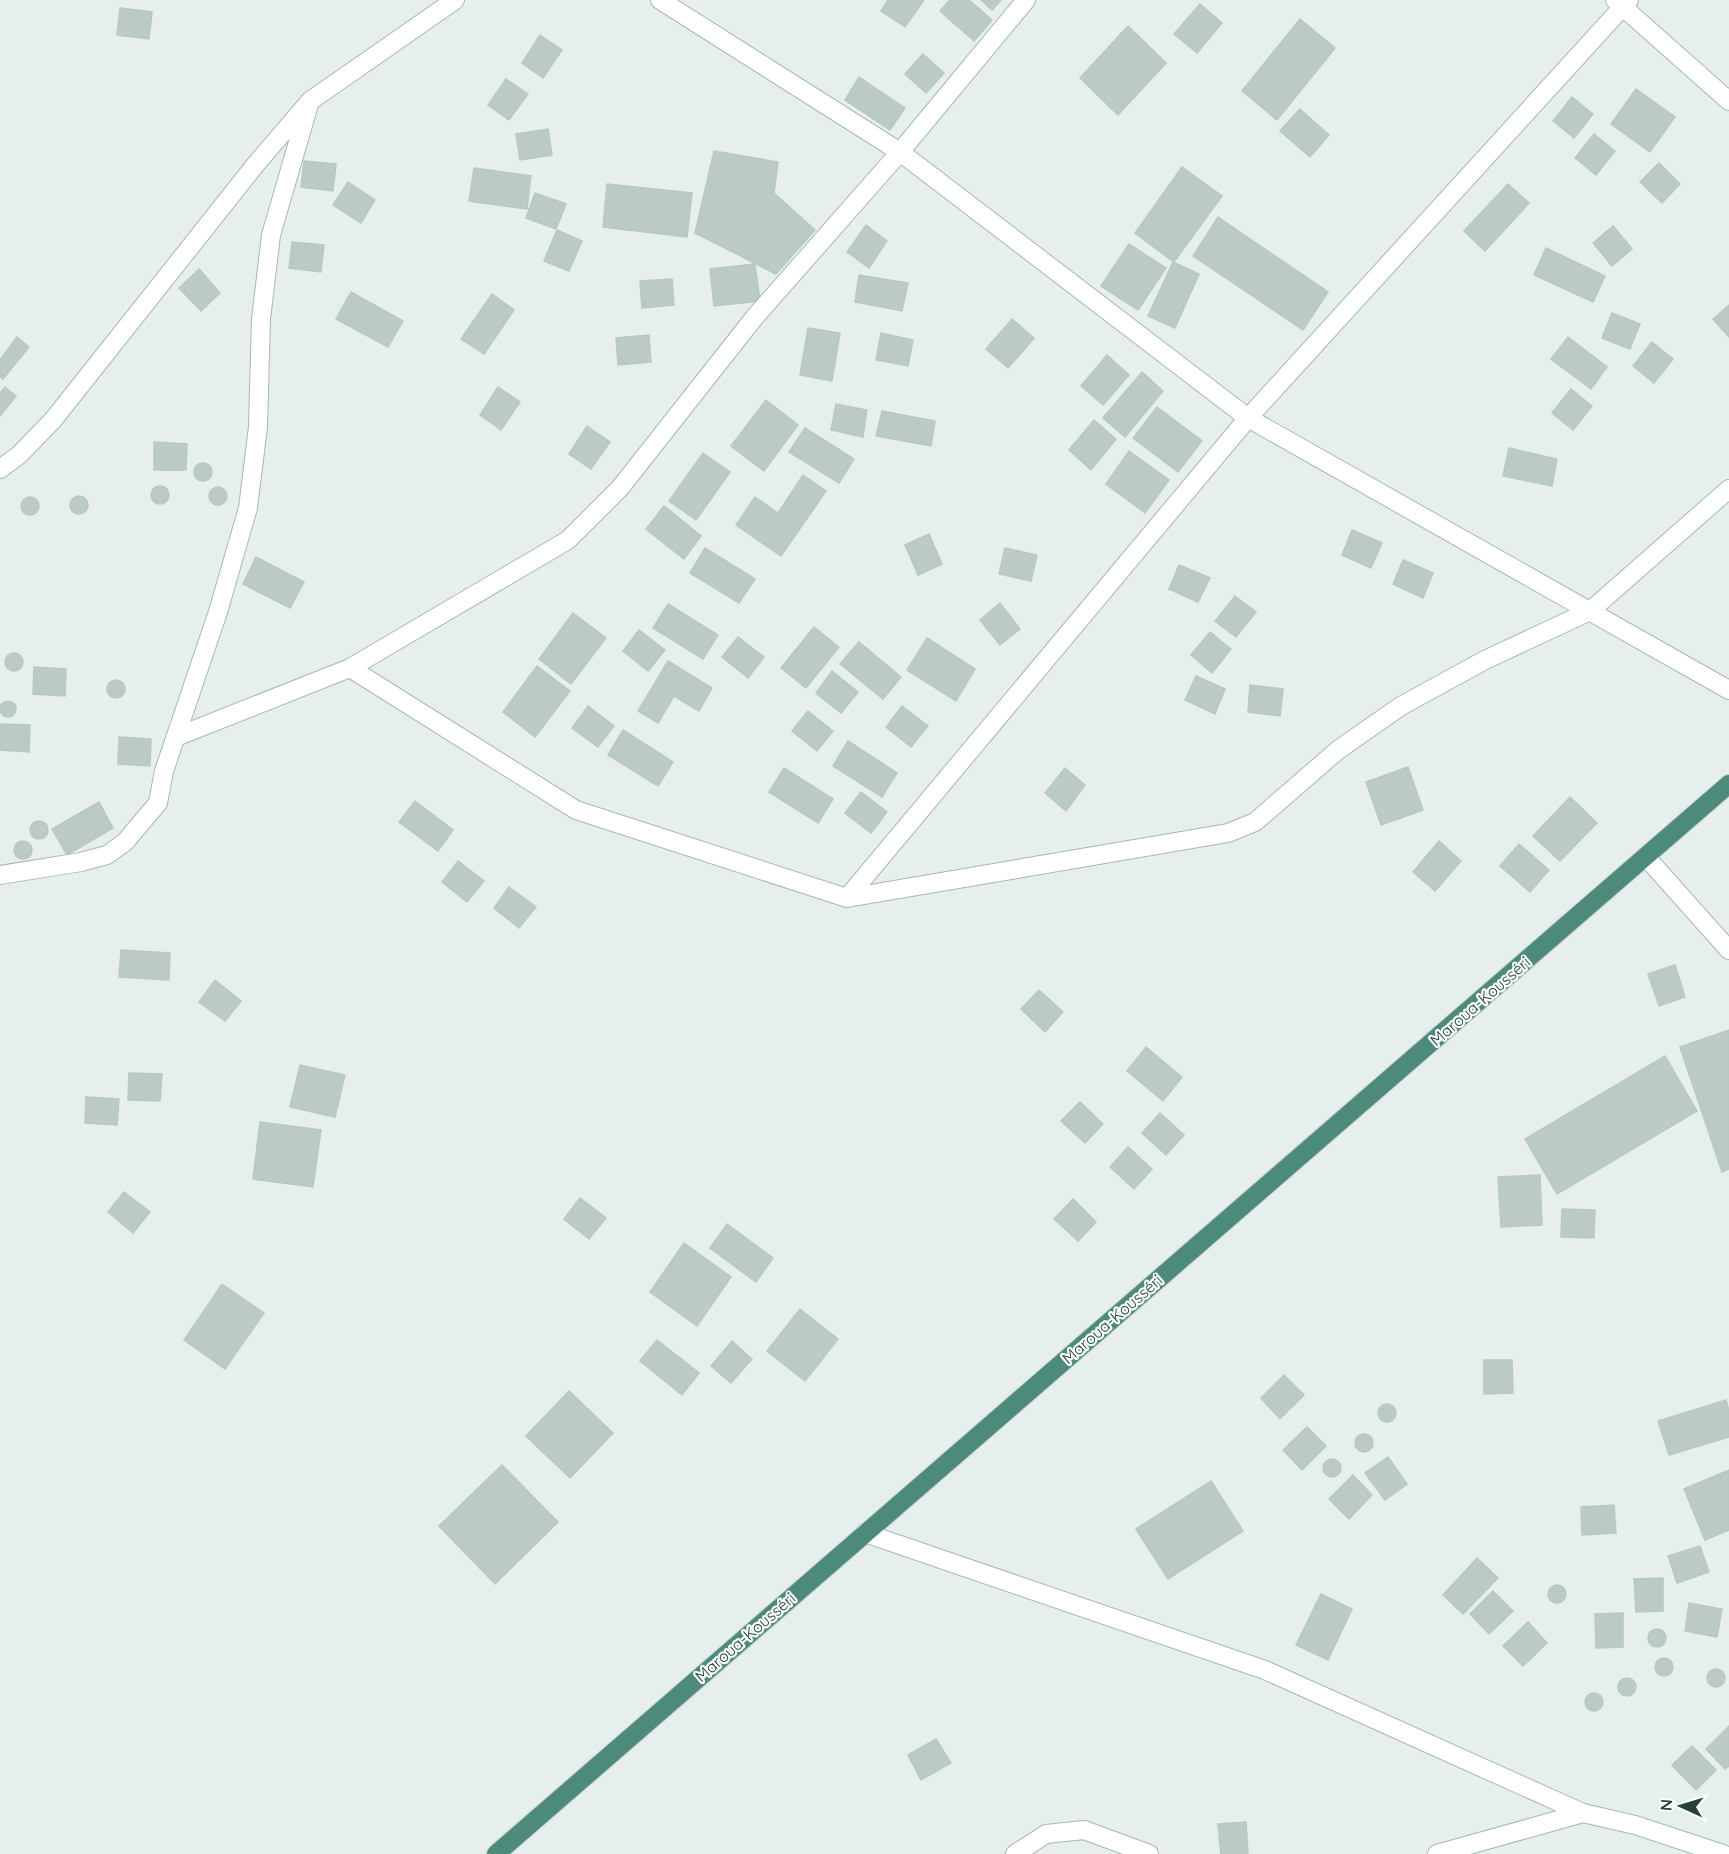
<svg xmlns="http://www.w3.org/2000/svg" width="1729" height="1854" font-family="Quicksand,sans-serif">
  <rect width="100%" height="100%" fill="#e6efeb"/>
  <g fill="#bbcac4" stroke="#b8c9c2" stroke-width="1.5">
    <path d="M888,0H924L905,27L881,11Z"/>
    <path d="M950,0H969L992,20L974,41L940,11Z"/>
    <path d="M981,0H1001L992,10Z"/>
    <path d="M1200,4L1222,23L1197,53L1174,34Z"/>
    <path d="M120,8L152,12L149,39L117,35Z"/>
    <path d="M1300,19L1335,48L1277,120L1242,91Z"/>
    <path d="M1128,26L1166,63L1118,115L1080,78Z"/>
    <path d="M540,35L562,50L543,78L522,63Z"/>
    <path d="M923,54L944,73L926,93L905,74Z"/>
    <path d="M859,77L905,108L890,130L845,100Z"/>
    <path d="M506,79L528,94L509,120L488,105Z"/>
    <path d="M1636,89L1675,117L1650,152L1611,124Z"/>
    <path d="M1572,97L1593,114L1574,138L1553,121Z"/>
    <path d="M1300,109L1329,135L1310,157L1280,131Z"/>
    <path d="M548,129L552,155L520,160L516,134Z"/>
    <path d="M1594,134L1615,151L1596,175L1575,158Z"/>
    <path d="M714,151L778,162L774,193L815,230L776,274L695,233Z"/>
    <path d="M304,161L336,164L333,191L301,187Z"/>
    <path d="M1659,163L1680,184L1662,203L1640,182Z"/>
    <path d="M1182,167L1222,196L1174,262L1135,233Z"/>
    <path d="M474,168L531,176L527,209L469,201Z"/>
    <path d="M348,182L375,200L361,223L333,205Z"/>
    <path d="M607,184L692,193L687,237L603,227Z"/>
    <path d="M1508,184L1529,203L1485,251L1464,231Z"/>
    <path d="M535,193L566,204L556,229L526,218Z"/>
    <path d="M1218,217L1328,292L1303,330L1193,256Z"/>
    <path d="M866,225L887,241L869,268L847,252Z"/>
    <path d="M1613,226L1632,249L1612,266L1593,243Z"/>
    <path d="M557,230L582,241L569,271L544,261Z"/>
    <path d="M292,242L324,245L321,272L289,268Z"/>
    <path d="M1129,244L1166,268L1138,310L1101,286Z"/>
    <path d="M1546,248L1605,276L1593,302L1534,275Z"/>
    <path d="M1173,262L1199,274L1175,328L1148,316Z"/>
    <path d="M755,264L760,301L714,306L710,269Z"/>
    <path d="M199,269L220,293L201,311L179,288Z"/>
    <path d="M859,275L908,283L902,311L855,302Z"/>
    <path d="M672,279L674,305L642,308L640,281Z"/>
    <path d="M351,292L403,321L388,347L336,319Z"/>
    <path d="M492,294L514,310L484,354L461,339Z"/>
    <path d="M1729,305V337L1713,319Z"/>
    <path d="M1612,313L1640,324L1630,349L1602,338Z"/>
    <path d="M1012,319L1034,338L1008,368L986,349Z"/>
    <path d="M808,328L840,333L832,381L800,375Z"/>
    <path d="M881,333L913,340L908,366L876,360Z"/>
    <path d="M649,335L651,362L618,365L616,338Z"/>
    <path d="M17,337L29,347L3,379L0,377V360Z"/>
    <path d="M1568,337L1607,367L1591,389L1551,359Z"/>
    <path d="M1652,342L1673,359L1654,383L1633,366Z"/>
    <path d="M1107,355L1129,375L1103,405L1081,386Z"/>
    <path d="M1142,372L1163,391L1125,437L1103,418Z"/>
    <path d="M5,387L16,396L0,416V393Z"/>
    <path d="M498,387L520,402L501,430L480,415Z"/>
    <path d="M1571,389L1592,406L1573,430L1552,413Z"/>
    <path d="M766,400L798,425L764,471L731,446Z"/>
    <path d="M836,404L867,410L863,437L831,430Z"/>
    <path d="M1157,407L1202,441L1178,472L1133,438Z"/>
    <path d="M882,411L935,421L931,446L876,436Z"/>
    <path d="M1094,420L1116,439L1091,470L1069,450Z"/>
    <path d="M587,426L610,442L591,469L569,454Z"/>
    <path d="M805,428L854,459L839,483L789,452Z"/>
    <path d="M154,442L187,444L186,470H154Z"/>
    <path d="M1509,448L1557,459L1552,486L1503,476Z"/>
    <path d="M1129,451L1169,480L1145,513L1106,484Z"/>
    <path d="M703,453L730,472L696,520L669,501Z"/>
    <circle cx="203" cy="472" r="9"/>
    <path d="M803,475L826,491L781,556L736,525L755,497L778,513Z"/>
    <circle cx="160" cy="495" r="9"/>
    <circle cx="218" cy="496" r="9"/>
    <circle cx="79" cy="505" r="9"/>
    <circle cx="30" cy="506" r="9"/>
    <path d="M664,506L701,536L684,559L646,529Z"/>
    <path d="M1352,530L1382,543L1371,568L1342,555Z"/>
    <path d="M929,534L942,564L918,575L905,545Z"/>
    <path d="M705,548L755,579L739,603L690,573Z"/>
    <path d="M1005,548L1037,555L1031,581L999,574Z"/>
    <path d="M256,557L304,582L290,608L243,584Z"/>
    <path d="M1403,560L1433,573L1423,598L1393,584Z"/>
    <path d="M1179,565L1210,578L1198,602L1169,589Z"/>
    <path d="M1235,596L1256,612L1236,637L1215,621Z"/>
    <path d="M1000,603L1020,629L1000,645L980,620Z"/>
    <path d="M668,604L718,635L703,659L653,628Z"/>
    <path d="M573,613L606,638L571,684L539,659Z"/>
    <path d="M814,627L839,647L806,688L781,668Z"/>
    <path d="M639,630L665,650L648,671L623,651Z"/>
    <path d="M1210,632L1231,649L1212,673L1191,655Z"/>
    <path d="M738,637L764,657L748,678L722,657Z"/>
    <path d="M927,638L975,669L956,701L907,670Z"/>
    <path d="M859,642L901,677L883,699L840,664Z"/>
    <circle cx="14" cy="662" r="9"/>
    <path d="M668,661L712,688L699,711L674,696L658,723L638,711Z"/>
    <path d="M537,666L570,691L535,737L503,712Z"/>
    <path d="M34,667L66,669L65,696L33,694Z"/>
    <path d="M832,671L858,692L841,713L816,693Z"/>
    <path d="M1196,676L1225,689L1215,714L1185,700Z"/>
    <circle cx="116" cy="689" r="9"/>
    <path d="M1250,685L1283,689L1280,716L1248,712Z"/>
    <circle cx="8" cy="709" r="8"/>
    <path d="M588,706L614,726L598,747L572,728Z"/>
    <path d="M902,706L928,726L911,747L886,727Z"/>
    <path d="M808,711L833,731L817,751L792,731Z"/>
    <path d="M0,724L30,725L29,752L0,750Z"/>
    <path d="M623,730L673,762L658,786L608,755Z"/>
    <path d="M119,737L151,739L150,766L118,764Z"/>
    <path d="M848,741L897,773L882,797L833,766Z"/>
    <path d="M1408,767L1423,810L1381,825L1366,782Z"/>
    <path d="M784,768L833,799L818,823L769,792Z"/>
    <path d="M1065,768L1085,785L1066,811L1045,793Z"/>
    <path d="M861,792L887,812L871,833L845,813Z"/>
    <path d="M1570,797L1597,823L1560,861L1533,836Z"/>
    <path d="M415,801L453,830L438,851L399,822Z"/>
    <path d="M99,802L113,828L67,855L52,829Z"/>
    <circle cx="39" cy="830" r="9"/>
    <path d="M1439,841L1461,861L1435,891L1413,872Z"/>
    <circle cx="23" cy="850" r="9"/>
    <path d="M1519,844L1549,870L1530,892L1500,866Z"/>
    <path d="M458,861L484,881L467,902L442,882Z"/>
    <path d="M509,887L536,907L519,928L494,908Z"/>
    <path d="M121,950L170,953L169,980L119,977Z"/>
    <path d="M1675,965L1685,997L1659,1006L1648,974Z"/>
    <path d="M215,980L241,1001L225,1021L199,1002Z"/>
    <path d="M1039,990L1063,1012L1045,1032L1021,1009Z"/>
    <path d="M1729,1030V1169L1722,1172L1680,1047Z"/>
    <path d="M1146,1047L1182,1077L1163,1101L1127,1071Z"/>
    <path d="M1665,1056L1697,1111L1557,1194L1525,1139Z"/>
    <path d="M300,1065L345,1075L335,1117L290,1107Z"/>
    <path d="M129,1073L162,1074L160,1101L128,1100Z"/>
    <path d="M86,1097L119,1099L117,1125L85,1123Z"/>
    <path d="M1080,1102L1103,1124L1085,1143L1061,1121Z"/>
    <path d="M1160,1113L1184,1135L1166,1155L1142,1133Z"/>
    <path d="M260,1122L321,1130L313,1187L253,1179Z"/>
    <path d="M1128,1147L1152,1169L1134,1189L1110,1167Z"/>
    <path d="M1540,1175L1542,1225L1501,1227L1498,1177Z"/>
    <path d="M124,1192L150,1212L133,1233L108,1212Z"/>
    <path d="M580,1198L606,1218L589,1239L564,1219Z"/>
    <path d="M1073,1199L1096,1222L1078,1241L1054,1219Z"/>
    <path d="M1562,1209L1595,1210L1594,1238L1561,1237Z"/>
    <path d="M727,1224L773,1258L756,1282L710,1248Z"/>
    <path d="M684,1243L731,1277L697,1326L650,1292Z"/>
    <path d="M222,1284L264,1313L225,1369L184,1340Z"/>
    <path d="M800,1309L838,1339L805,1381L767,1351Z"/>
    <path d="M657,1340L699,1373L682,1395L640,1361Z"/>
    <path d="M732,1341L752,1359L731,1383L711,1366Z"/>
    <path d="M1484,1360H1512L1513,1393L1484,1394Z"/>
    <path d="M1284,1375L1304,1395L1280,1419L1261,1398Z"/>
    <path d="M569,1391L613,1433L570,1478L526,1436Z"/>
    <path d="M1726,1400L1729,1411V1437L1669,1455L1658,1421Z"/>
    <circle cx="1387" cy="1413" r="9"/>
    <path d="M1307,1427L1326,1446L1302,1470L1283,1450Z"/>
    <circle cx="1364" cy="1443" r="9"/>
    <path d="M1388,1457L1407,1484L1385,1500L1365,1473Z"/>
    <circle cx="1332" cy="1468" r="9"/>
    <path d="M502,1465L558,1522L495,1584L439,1526Z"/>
    <path d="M1729,1470V1530L1705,1540L1684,1489Z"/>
    <path d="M1353,1475L1372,1495L1349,1519L1329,1499Z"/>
    <path d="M1211,1481L1243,1531L1168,1579L1136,1529Z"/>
    <path d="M1614,1505L1616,1533L1582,1535L1581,1507Z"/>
    <path d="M1700,1546L1709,1572L1677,1583L1668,1556Z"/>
    <path d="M1477,1558L1498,1578L1463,1614L1443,1595Z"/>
    <path d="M1663,1578V1611L1636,1612L1634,1579Z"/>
    <circle cx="1557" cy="1594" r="9"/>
    <path d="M1493,1591L1513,1611L1489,1634L1470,1614Z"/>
    <path d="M1321,1594L1352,1609L1328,1660L1296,1645Z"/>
    <path d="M1689,1603L1722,1609L1717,1637L1685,1631Z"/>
    <path d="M1623,1613V1647L1596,1648L1595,1614Z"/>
    <path d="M1528,1622L1547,1643L1523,1666L1503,1646Z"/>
    <circle cx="1657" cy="1638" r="9"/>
    <circle cx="1664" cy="1667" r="9"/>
    <circle cx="1716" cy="1678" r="9"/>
    <circle cx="1627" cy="1687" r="9"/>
    <circle cx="1594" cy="1702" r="9"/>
    <path d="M1729,1726V1766L1725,1769L1706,1749Z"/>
    <path d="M936,1739L951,1763L921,1780L908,1755Z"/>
    <path d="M1692,1746L1716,1770L1696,1790L1672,1765Z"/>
    <path d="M1246,1822L1248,1854H1221L1218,1824Z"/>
  </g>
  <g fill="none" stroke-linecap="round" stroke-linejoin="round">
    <g stroke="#a8b8b2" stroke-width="20">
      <g id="minor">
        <path d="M660,0L900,152L1248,418L1729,690"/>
        <path d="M1615,0L1729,101"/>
        <path d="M0,469L19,455L53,420L256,164L310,101L455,0"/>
        <path d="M350,668L568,540L620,488L754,318L900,152L1026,0"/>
        <path d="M176,737L350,668L576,810L847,898L1228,833L1255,822L1338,750L1401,706L1485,660L1590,611L1729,489"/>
        <path d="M1646,857L1729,950"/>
        <path d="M0,875L81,862L107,855L125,842L158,803L164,771L218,612L248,508L258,427L261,319L271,235L310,101"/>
        <path d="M847,898L1248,418L1629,0"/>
        <path d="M865,1533L1265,1670L1583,1813L1635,1825L1723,1854"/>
        <path d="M1015,1854L1046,1834L1084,1830L1149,1854"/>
        <path d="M1437,1854L1583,1813"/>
      </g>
    </g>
    <g stroke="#c2cac8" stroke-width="20">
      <path id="trunk" d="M496,1854L1729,784"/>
    </g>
    <use href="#minor" stroke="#fff" stroke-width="18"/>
    <use href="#trunk" stroke="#4c8a7c" stroke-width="18"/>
  </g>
  <g text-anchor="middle" stroke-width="4.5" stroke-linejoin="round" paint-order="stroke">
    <g font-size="16" fill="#24423a" stroke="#f7fbf9">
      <text transform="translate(1480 1001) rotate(-41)" y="6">Maroua-Kousséri</text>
      <text transform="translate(1112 1319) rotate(-41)" y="6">Maroua-Kousséri</text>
      <text transform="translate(745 1637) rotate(-41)" y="6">Maroua-Kousséri</text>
    </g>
  </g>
  <g transform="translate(1681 1806) rotate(274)" stroke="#f7fbf9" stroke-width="4.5" paint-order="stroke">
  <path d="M0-4.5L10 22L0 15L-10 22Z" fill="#24423a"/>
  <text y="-9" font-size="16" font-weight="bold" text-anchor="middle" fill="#24423a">N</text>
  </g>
</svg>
